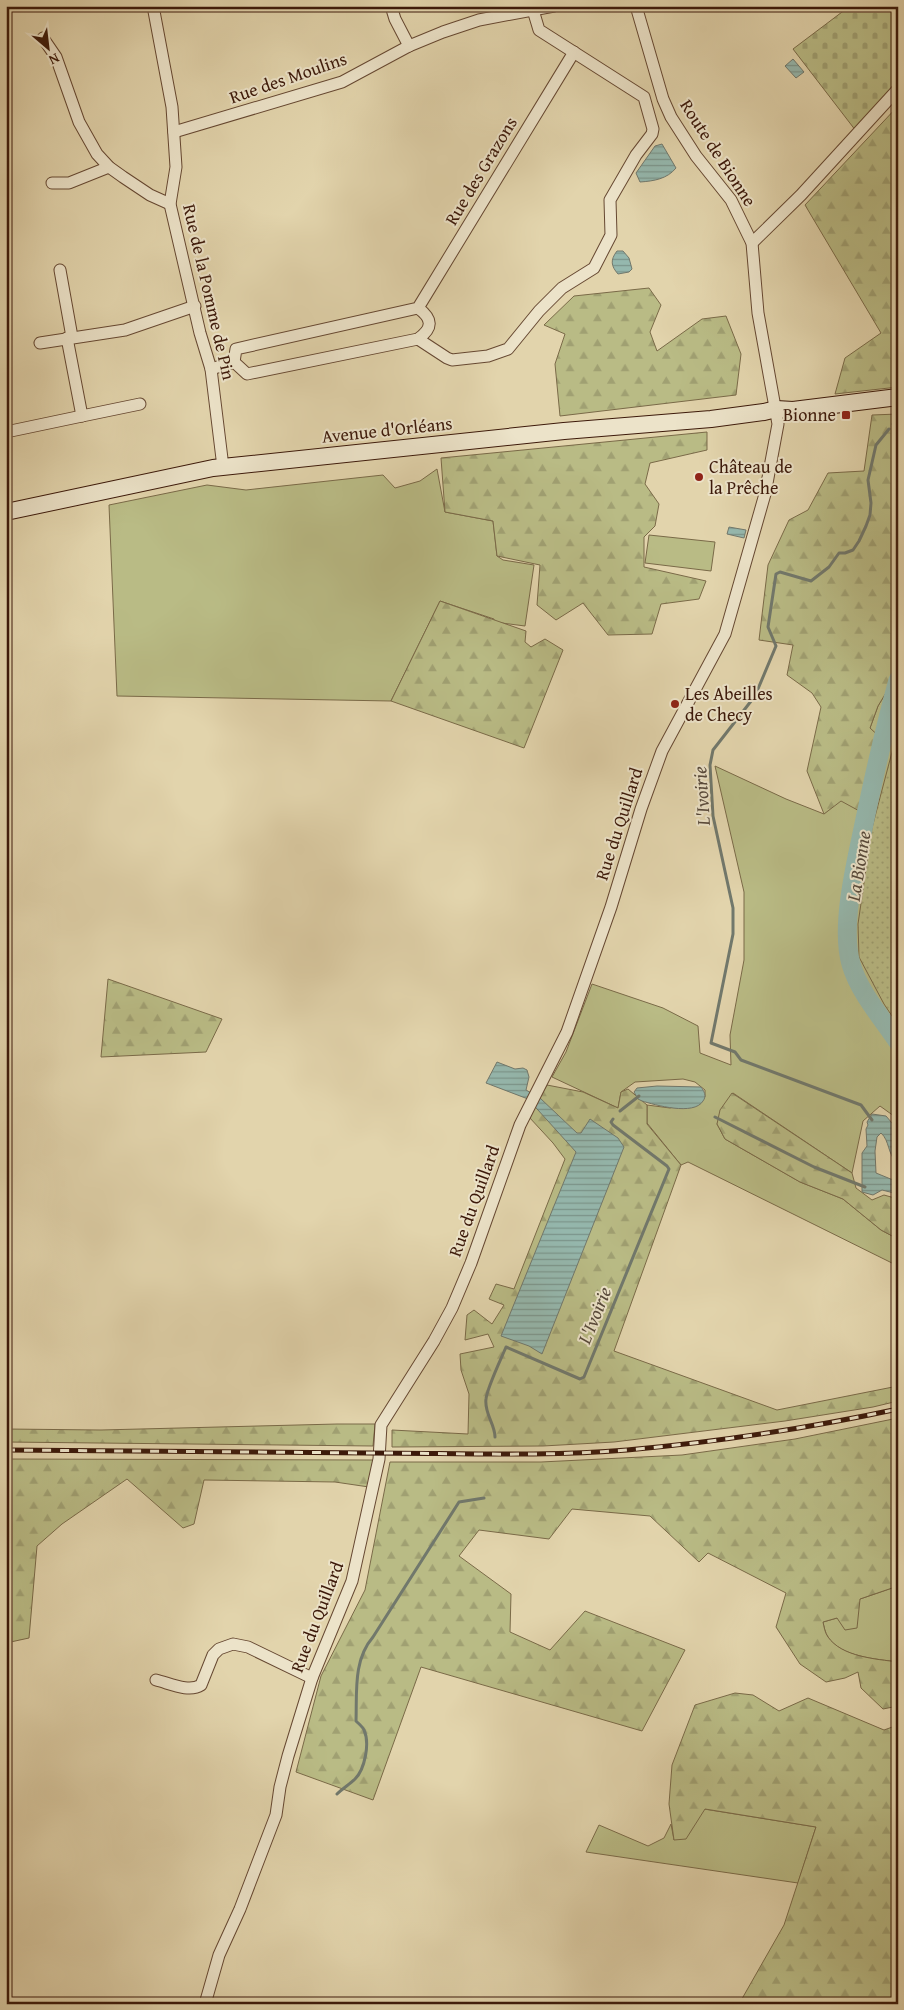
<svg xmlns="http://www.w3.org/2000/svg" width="904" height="2010" font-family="'Gentium Book Plus',serif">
  <defs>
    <pattern id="forest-firs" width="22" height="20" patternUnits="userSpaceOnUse" patternTransform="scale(1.25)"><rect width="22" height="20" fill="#b9bb85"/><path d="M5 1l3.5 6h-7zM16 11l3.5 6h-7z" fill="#a0a072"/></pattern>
    <pattern id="cemetery-stones" width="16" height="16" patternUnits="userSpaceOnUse" patternTransform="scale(1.25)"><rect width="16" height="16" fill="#b9bb85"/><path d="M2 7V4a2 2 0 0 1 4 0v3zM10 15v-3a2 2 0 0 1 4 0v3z" fill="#a0a072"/></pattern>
    <pattern id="park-dots" width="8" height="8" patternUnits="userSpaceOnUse" patternTransform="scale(1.25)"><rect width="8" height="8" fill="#b9bb85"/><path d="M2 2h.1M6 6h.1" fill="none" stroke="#a0a072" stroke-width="1.8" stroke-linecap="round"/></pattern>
    <pattern id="water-rules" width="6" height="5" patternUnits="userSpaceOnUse" patternTransform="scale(1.25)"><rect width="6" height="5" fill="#95b8ae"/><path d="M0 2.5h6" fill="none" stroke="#7b958c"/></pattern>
  </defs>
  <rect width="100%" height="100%" fill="#e2d4ac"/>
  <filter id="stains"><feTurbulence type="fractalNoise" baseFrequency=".004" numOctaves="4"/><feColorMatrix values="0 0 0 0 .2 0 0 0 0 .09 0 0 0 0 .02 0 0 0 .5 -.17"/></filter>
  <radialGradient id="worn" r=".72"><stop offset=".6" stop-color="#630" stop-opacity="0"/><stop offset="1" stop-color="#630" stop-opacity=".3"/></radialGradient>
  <g fill="#b9bb85" stroke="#7a6a48">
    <path d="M437,469L445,512L493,521L497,556L503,560L534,565L525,626L494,622V619L440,601L391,701L117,696L109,505L207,485L246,490L383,475L395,488L420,481Z"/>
    <path d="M649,535L715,542L711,571L645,563Z"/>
    <path d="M898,673V1119L880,1106L863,1121L852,1173L733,1093L717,1124L725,1139L800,1182L843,1199L881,1230L898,1239V1266L688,1162L681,1165L647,1123V1105L670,1108L705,1097V1090L695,1082L683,1079L635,1082L621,1092L618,1108L552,1077L566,1052L592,984L663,1008L698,1026L700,1053L731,1065L730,1035L744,960V892L715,766L786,799L824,814L873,769L882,740L870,728L878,706Z"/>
    <path d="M898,1586V1662C876,1659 841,1657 828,1637C825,1633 824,1626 823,1622L837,1618L860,1599Z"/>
    <path d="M704,1809L816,1827L798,1883L586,1852L599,1825L648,1846L664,1838L671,1824L674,1840Z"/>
  </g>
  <g fill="url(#forest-firs)" stroke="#7a6a48">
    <path d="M898,106V387L835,394L845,358L881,333L805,205Z"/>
    <path d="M649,288L661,305L650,332L657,351L702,319L726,316L741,354L736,395L560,416L555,364L565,334L544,325L574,296Z"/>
    <path d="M898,414V673L878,706L870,728L882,739L863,813L841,801L824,814L807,771L821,707L812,693L787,675L793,645L759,640L768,565L789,520L808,510L828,473L864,471L872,415Z"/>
    <path d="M707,432V450L650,463L645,484L659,504L655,526L644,537V567L706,581L699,599L661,604L652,634L608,635L583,603L556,620L537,605L540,565L497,556L493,521L445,512L441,458Z"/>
    <path d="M440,601L526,631L525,642L531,647L545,639L563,650L524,748L391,701Z"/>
    <path d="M108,979L222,1019L206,1052L101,1057Z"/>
    <path d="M547,1085L583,1092L618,1108L621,1092L628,1089L647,1105V1124L681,1165L614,1351L777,1410L898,1386V1401L873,1407L785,1421L614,1442L543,1446L392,1447V1430L468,1434L469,1394L461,1370L460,1354L494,1347L488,1334L465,1340L467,1315L474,1310L492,1324L504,1305L489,1299L496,1284L514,1289L565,1159L553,1143L529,1117Z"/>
    <path d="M732,1093L852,1173L856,1188L872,1200L884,1195L898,1199V1239L881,1230L843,1199L800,1182L725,1139L717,1124L720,1110Z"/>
    <path d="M898,1418V1586L860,1599L857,1628L845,1630L837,1618L823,1622C824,1627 825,1633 828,1637C842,1657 876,1659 898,1662V1706L883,1709L861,1688L858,1672L845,1678L826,1682L800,1664L776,1627L786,1593L708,1553L699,1562L650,1516L572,1509L549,1539L479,1530L459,1556L511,1594L510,1632L550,1650L585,1611L685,1650L642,1731L421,1667L373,1800L296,1772L321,1676L365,1590L390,1462H541L682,1455L795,1439Z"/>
    <path d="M337,1424H375L373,1446L6,1442V1429L101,1430Z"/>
    <path d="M6,1459L373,1460L369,1487L335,1482L204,1480L194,1524L183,1528L127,1479L62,1524L37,1546L29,1638L6,1643Z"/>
    <path d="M735,1693L753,1695L779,1711L808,1698L884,1730L898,1725V2004H739L784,1925L816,1827L705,1809L686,1839L674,1840L669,1804L672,1765L695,1705Z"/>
  </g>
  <path fill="url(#cemetery-stones)" stroke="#7a6a48" d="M850,6H898V87L856,131L793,49Z"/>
  <path fill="url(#park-dots)" stroke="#7a6a48" d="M896,737H898V1025L884,1004L859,957L858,924L872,828Z"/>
  <g fill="url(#water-rules)" stroke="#71786c">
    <path d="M793,59L804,72L796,78L785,66Z"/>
    <path d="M662,144L676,168C667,179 654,181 640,182L636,173L655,146Z"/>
    <path d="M617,251H623L629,258L632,269L629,272L618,274C611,266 610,260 617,251Z"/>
    <path d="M729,527L746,530L744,538L727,534Z"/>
    <path d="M497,1062L515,1069L523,1068L527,1070L529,1077L526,1090L540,1098L577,1133H581L590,1119L618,1138L624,1147L542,1354L529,1346L501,1336L576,1152L528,1099L486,1083Z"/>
    <path d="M657,1086L701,1087C704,1091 707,1096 703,1101C694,1116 655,1105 642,1101L638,1099L634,1092L637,1088Z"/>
    <path d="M872,1114L886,1116L898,1130V1164C887,1154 890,1141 881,1133L877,1137L875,1151L876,1173L898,1182V1194L882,1190L873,1195L862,1192V1153L867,1146L866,1129L868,1125L867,1122Z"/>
  </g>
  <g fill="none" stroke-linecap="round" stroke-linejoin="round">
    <g stroke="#71786c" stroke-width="3">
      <path d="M894,383L898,382"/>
      <path d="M893,424L897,418V409"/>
      <path d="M620,1111L639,1096"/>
      <path d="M715,1117L814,1167L865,1187"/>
      <path d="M872,1120L861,1105L741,1060L735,1052L711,1043L733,934V908L713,816L710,765L713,750L755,696L776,646L768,627L776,574L780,572L811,581L829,567L839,553H845L853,550L859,541L866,526L870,515L871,503L868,480L876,445L889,429"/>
      <path d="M495,1437C495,1424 484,1413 486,1399C487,1388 501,1359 506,1347L580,1379L584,1377L669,1169L667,1166L613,1125L611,1122L613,1119"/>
      <path d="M337,1794C342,1789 350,1784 355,1779C365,1769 370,1743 364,1730C363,1727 359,1724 356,1721C357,1693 353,1660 373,1637L459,1502L484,1498"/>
    </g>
    <path stroke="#95b8ae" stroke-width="19" d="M898,680C885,727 874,776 864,824C856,863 840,926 851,964C859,992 882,1018 898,1042"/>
    <g stroke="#664832" stroke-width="13">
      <g id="minor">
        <path d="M153,6L172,107L176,167L170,204L200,333L211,369L223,467"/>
        <path d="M391,6L395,19L409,46"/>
        <path d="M43,38L56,57L79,122L97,154L109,167L123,177L150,195L170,204"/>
        <path d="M174,132L342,82L409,46L443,32L479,20L554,6"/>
        <path d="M52,183H69L109,167"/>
        <path d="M752,243L801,195L898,89"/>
        <path d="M60,270L72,337"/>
        <path d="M67,338L82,416L140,404"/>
        <path d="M418,339L447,358L452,360L488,356L508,349L539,311L562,288L594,268L611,235L610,200L636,155L652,134L653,129L644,97L539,30L533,10"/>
        <path d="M40,343L125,330L195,306"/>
        <path d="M234,362L236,349L418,308L574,52"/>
        <path d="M234,362L247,374L418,339C433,328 433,319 418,308"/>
        <path d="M211,369L234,362"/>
        <path d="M6,432L82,416"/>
        <path d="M156,1680C169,1683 189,1693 201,1685L213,1655L219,1649L233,1644L248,1647L312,1678"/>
        <path d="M205,2004L219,1955L240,1909L276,1815L280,1787L288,1756L312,1678L352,1581L379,1459L381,1425L434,1341L452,1308L471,1263L520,1125L567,1032L611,907L641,809L662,751L725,634L765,494L778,424L758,313L752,243L731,200L696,156L671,117L663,99L636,6"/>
      </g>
    </g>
    <g stroke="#3c190a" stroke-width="18">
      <path id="secondary" d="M6,512L213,468L564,431L711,419L764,412L776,409L793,410L898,397"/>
    </g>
    <use href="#minor" stroke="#ece3c9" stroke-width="11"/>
    <use href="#secondary" stroke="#ece3c9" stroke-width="16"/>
    <g stroke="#3c190a" stroke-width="5">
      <path id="rail" d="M6,1450C128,1451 249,1452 370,1453C456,1453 542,1457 627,1450C718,1442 809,1428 898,1409"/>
    </g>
    <use href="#rail" stroke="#ece3c9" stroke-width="3" stroke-dasharray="9" stroke-linecap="butt"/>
  </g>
  <g fill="#8f2418" stroke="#ece3c9" stroke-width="2">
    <rect x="841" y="410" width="10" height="10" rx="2.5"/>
    <circle cx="699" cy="477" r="5"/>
    <circle cx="675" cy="704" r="5"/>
  </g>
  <g text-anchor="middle" stroke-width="4" stroke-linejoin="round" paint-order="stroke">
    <g font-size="18" fill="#3c190a" stroke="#ece3c9">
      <text transform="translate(288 78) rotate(-19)" y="6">Rue des Moulins</text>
      <text transform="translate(718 153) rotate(57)" y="6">Route de Bionne</text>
      <text transform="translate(481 171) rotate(-59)" y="6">Rue des Grazons</text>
      <text transform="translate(209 292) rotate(77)" y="6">Rue de la Pomme de Pin</text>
      <text transform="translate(387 430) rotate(-6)" y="6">Avenue d'Orléans</text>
      <text transform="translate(619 824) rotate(-72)" y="6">Rue du Quillard</text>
      <text transform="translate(474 1201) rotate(-70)" y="6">Rue du Quillard</text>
      <text transform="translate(317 1617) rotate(-69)" y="6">Rue du Quillard</text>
    </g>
    <g font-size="18" fill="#3c190a" stroke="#ece3c9" text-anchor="start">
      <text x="836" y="421" text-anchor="end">Bionne</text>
      <text x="709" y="473">Château de<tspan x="709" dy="21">la Prêche</tspan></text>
      <text x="685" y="700">Les Abeilles<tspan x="685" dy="21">de Checy</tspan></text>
    </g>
    <g font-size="19" font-style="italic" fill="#57493b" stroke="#ece3c9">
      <text transform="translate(701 796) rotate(-94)" y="7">L'Ivoirie</text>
      <text transform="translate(858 866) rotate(-81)" y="7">La Bionne</text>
      <text transform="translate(594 1315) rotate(-68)" y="7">L'Ivoirie</text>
    </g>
  </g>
  <rect width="904" height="2010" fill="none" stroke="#e2d4ac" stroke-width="25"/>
  <rect x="8" y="8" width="889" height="1995" fill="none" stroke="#3c190a" stroke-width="2.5"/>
  <rect x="12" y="12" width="879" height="1985" fill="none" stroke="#3c190a"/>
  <g transform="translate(48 48) rotate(152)" stroke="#ece3c9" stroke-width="4" paint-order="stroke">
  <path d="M0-4L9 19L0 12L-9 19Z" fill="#3c190a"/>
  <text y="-8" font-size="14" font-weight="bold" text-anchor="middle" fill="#3c190a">N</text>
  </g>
  <rect width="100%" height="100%" filter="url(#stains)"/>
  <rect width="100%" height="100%" fill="url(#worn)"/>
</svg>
